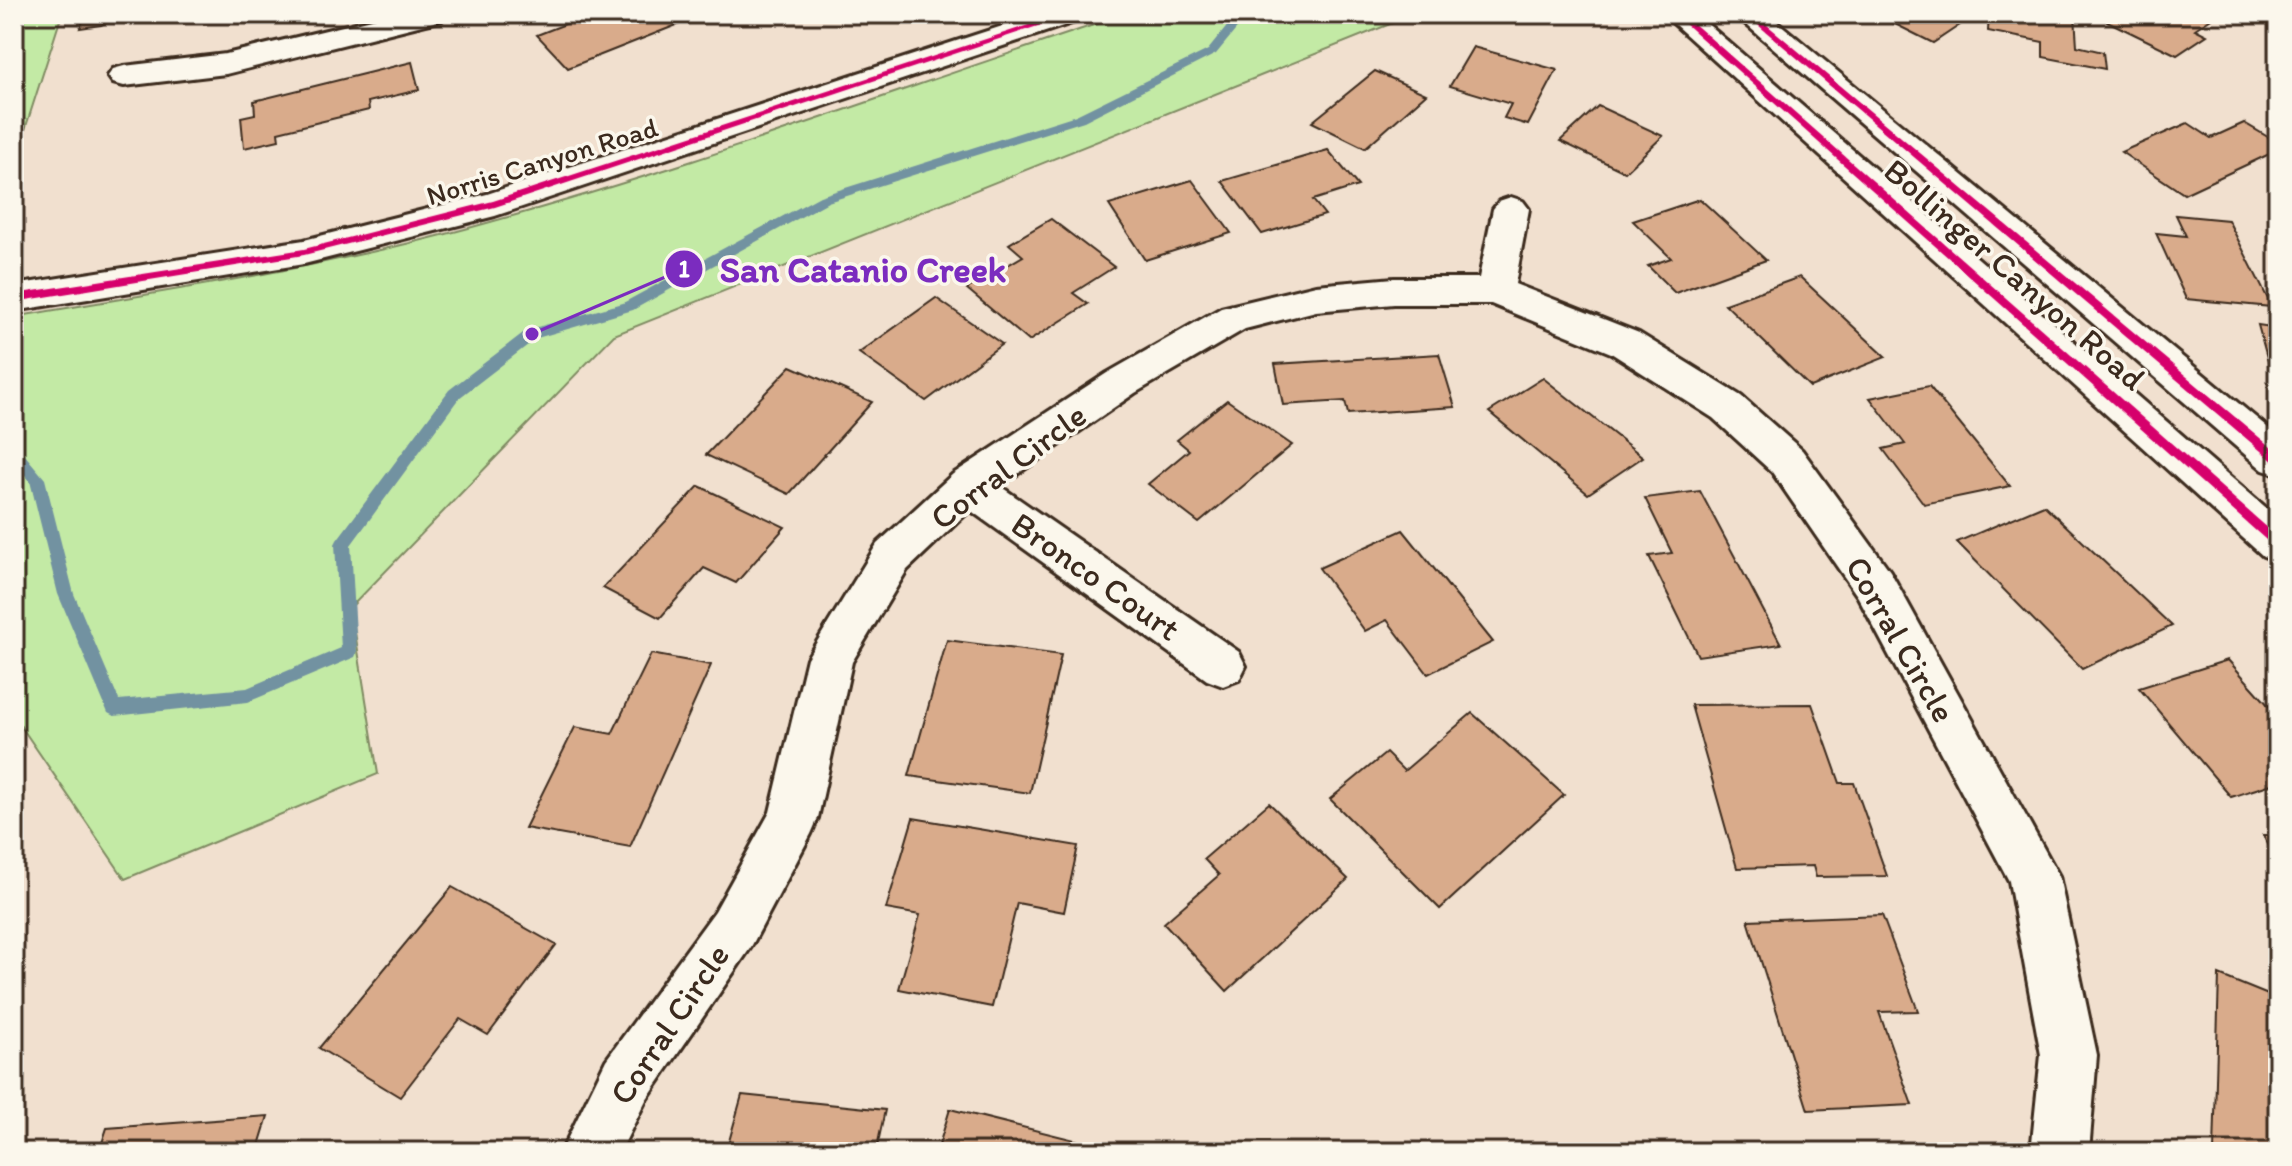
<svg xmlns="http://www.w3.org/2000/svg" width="2292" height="1166" font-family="Itim,sans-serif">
  <rect width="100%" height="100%" fill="#f1e0cf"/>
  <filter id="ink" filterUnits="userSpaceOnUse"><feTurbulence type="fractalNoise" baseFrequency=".0125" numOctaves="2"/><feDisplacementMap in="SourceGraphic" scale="16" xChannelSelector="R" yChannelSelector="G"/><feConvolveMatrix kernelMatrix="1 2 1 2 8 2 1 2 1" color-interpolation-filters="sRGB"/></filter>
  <g filter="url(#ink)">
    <g fill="#c3eaa5" stroke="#7f8a62" stroke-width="2">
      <path d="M14,14L61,17L14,164Z"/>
      <path d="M1127,14H1415L614,335L351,607L378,774L125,879L14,716V317C165,291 317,269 465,229C689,169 907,86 1127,14Z"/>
    </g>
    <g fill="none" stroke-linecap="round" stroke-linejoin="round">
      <path fill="#7292a1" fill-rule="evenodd" d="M1237,14H1249L1216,54L1084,121L828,202L633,310L537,338L459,398L351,545L357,652L355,657L248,702L114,716L108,713L58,594L30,481L14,462V446L19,448L45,479L74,594L119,700L247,688L341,648L335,544L337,540L449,390L527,330L623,303L820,196L1076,115L1208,50Z"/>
    </g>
    <g fill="#d9ab8b" stroke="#3b2a1e" stroke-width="2">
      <path d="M80,14H124L101,25L80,28L84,19Z"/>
      <path d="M591,14H702V15L568,68L537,35Z"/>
      <path d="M1875,14H1937L1960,25L1933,43Z"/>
      <path d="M1989,14L2075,15L2077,46L2103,52L2105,69L2043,57V42L1988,31Z"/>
      <path d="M2114,14H2217L2195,29L2207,35L2177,55L2105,20Z"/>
      <path d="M1473,47L1557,70L1528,125L1504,118L1511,104L1450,86Z"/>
      <path d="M412,62L419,90L368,102L369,110L278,132L279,140L244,148L241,117L255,114L254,101Z"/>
      <path d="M1375,71L1426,94L1365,148L1312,122Z"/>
      <path d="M1598,106L1663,136L1625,172L1560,141Z"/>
      <path d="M2188,123L2211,138L2244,123L2278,143V150L2184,194L2121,152Z"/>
      <path d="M1328,150L1358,186L1313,200L1325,215L1262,234L1222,181Z"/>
      <path d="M1192,180L1231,233L1145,260L1109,205Z"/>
      <path d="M1700,199L1766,260L1675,293L1648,266L1671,258L1633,221Z"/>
      <path d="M2176,215L2228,220L2272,307L2186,299L2156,233L2186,236Z"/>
      <path d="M1051,219L1114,267L1073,293L1088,304L1029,341L967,289L1023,256L1009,244Z"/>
      <path d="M1800,277L1886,357L1810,387L1725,304Z"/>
      <path d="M936,298L1002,344L926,401L859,353Z"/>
      <path d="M2258,325L2278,328V373L2271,372Z"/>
      <path d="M1439,354L1455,407L1348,414L1345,401L1283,405L1275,364Z"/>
      <path d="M791,366L872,402L789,494L706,455Z"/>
      <path d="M1543,378L1643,457L1588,494L1489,412Z"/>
      <path d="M1929,386L2010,486L1924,504L1883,449L1905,444L1870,398Z"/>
      <path d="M1227,400L1292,445L1199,523L1148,484L1189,450L1177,440Z"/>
      <path d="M699,486L785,527L736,583L704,568L660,618L603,588Z"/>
      <path d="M1700,491L1781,644L1698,656L1649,556L1672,553L1645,498Z"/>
      <path d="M2044,505L2172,626L2082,669L1957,542Z"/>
      <path d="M1403,530L1493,642L1428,674L1387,620L1365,631L1319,568Z"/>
      <path d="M947,640L1061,655L1030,793L909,776Z"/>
      <path d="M651,654L711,665L630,847L525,828L575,727L612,734Z"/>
      <path d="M2228,660L2278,716V782L2231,797L2139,688Z"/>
      <path d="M1812,704L1840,783H1854L1887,876L1816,877L1813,866L1737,868L1691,705Z"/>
      <path d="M1472,713L1564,795L1440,909L1330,799L1386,753L1404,771Z"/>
      <path d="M1269,803L1348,879L1227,991L1164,923L1219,875L1204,859Z"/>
      <path d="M913,818L1078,846L1064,912L1017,903L992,1007L899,989L920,915L886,909Z"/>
      <path d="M2263,835H2278V862Z"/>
      <path d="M452,887L556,945L488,1035L460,1019L400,1097L319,1048Z"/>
      <path d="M1882,915L1918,1011L1879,1012L1912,1105L1808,1110L1748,920Z"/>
      <path d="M2219,975L2278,999V1152H2214Z"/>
      <path d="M742,1095L885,1110L876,1152H726Z"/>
      <path d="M950,1109L1123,1152H937Z"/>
      <path d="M268,1116L257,1152H99L107,1128Z"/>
      <path d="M345,1146L344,1152H268Z"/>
    </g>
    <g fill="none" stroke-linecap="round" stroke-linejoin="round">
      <g stroke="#3b2a1e" stroke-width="6">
        <g id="street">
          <path d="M393,14H446L442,20L226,74L124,86L113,83L108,76L113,69L124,66L226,54Z"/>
          <path d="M1511,197L1523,201L1529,209L1515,284L1639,333L1741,396L1802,450L1890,571L2059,876L2097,1055L2089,1152H2031L2041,1055L2009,881L1858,597L1772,472L1713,418L1611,353L1491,304H1394L1316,311L1245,329L1135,393L1000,486L1239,652L1246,666L1239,680L1223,686L1207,680L970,510L907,570L852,662L818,818L811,834L751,947L646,1100L620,1152H561L606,1060L715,911L770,812L807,658L877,544L953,474L1107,373L1221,308L1316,285L1394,278H1479L1493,209L1499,201Z"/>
        </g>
      </g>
      <g stroke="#3b2a1e" stroke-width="6">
        <g id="secondary">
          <path d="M1039,14H1085L1081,20L495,216L304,264L14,311V285L304,240L487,194Z"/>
          <path d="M1663,14H1696L2278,518V561L2263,556Z"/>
          <path d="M1734,14H1768L2278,436V475L2263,470Z"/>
        </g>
      </g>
      <use href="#street" fill="#fbf7ec" fill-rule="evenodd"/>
      <use href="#secondary" fill="#fbf7ec" fill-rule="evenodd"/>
      <g stroke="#fbf7ec" stroke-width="5">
        <g id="cycleway">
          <path d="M1062,14H1074L495,207L304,255L14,302V294L304,249L493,201Z"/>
          <path d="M1674,14H1683L2278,537V549L2274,547Z"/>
          <path d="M1745,14H1754L2278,453V463L2274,462Z"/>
        </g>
      </g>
      <use href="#cycleway" fill="#d6006c" fill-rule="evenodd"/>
    </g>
  </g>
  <g text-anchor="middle" stroke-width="7" stroke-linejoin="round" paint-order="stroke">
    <g font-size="28" fill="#3b2a1e" stroke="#fbf7ec">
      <text transform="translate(542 161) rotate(-17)" y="10">Norris Canyon Road</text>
    </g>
    <g font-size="34" fill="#3b2a1e" stroke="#fbf7ec">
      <text transform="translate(2015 274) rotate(41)" y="12">Bollinger Canyon Road</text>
      <text transform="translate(1008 466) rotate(-37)" y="12">Corral Circle</text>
      <text transform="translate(1096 576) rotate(35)" y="12">Bronco Court</text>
      <text transform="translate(1901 639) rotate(60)" y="12">Corral Circle</text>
      <text transform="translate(669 1024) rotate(-56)" y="12">Corral Circle</text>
    </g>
  </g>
  <path fill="none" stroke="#7b2cbf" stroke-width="3" d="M532 334L684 269"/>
  <g fill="#7b2cbf" stroke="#fbf7ec" stroke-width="3">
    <circle cx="532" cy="334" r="8"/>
    <circle cx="684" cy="269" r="20"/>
  </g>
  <g font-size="24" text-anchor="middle" font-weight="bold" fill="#fff">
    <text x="684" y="277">1</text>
  </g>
  <g font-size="36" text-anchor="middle" font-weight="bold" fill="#7b2cbf" stroke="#fbf7ec" stroke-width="7" stroke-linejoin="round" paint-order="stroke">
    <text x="863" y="282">San Catanio Creek</text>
  </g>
  <rect width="2292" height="1166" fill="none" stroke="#fbf7ec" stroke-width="48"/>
  <rect x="24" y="24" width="2244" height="1118" fill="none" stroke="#3b2a1e" stroke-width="3" filter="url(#ink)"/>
</svg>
